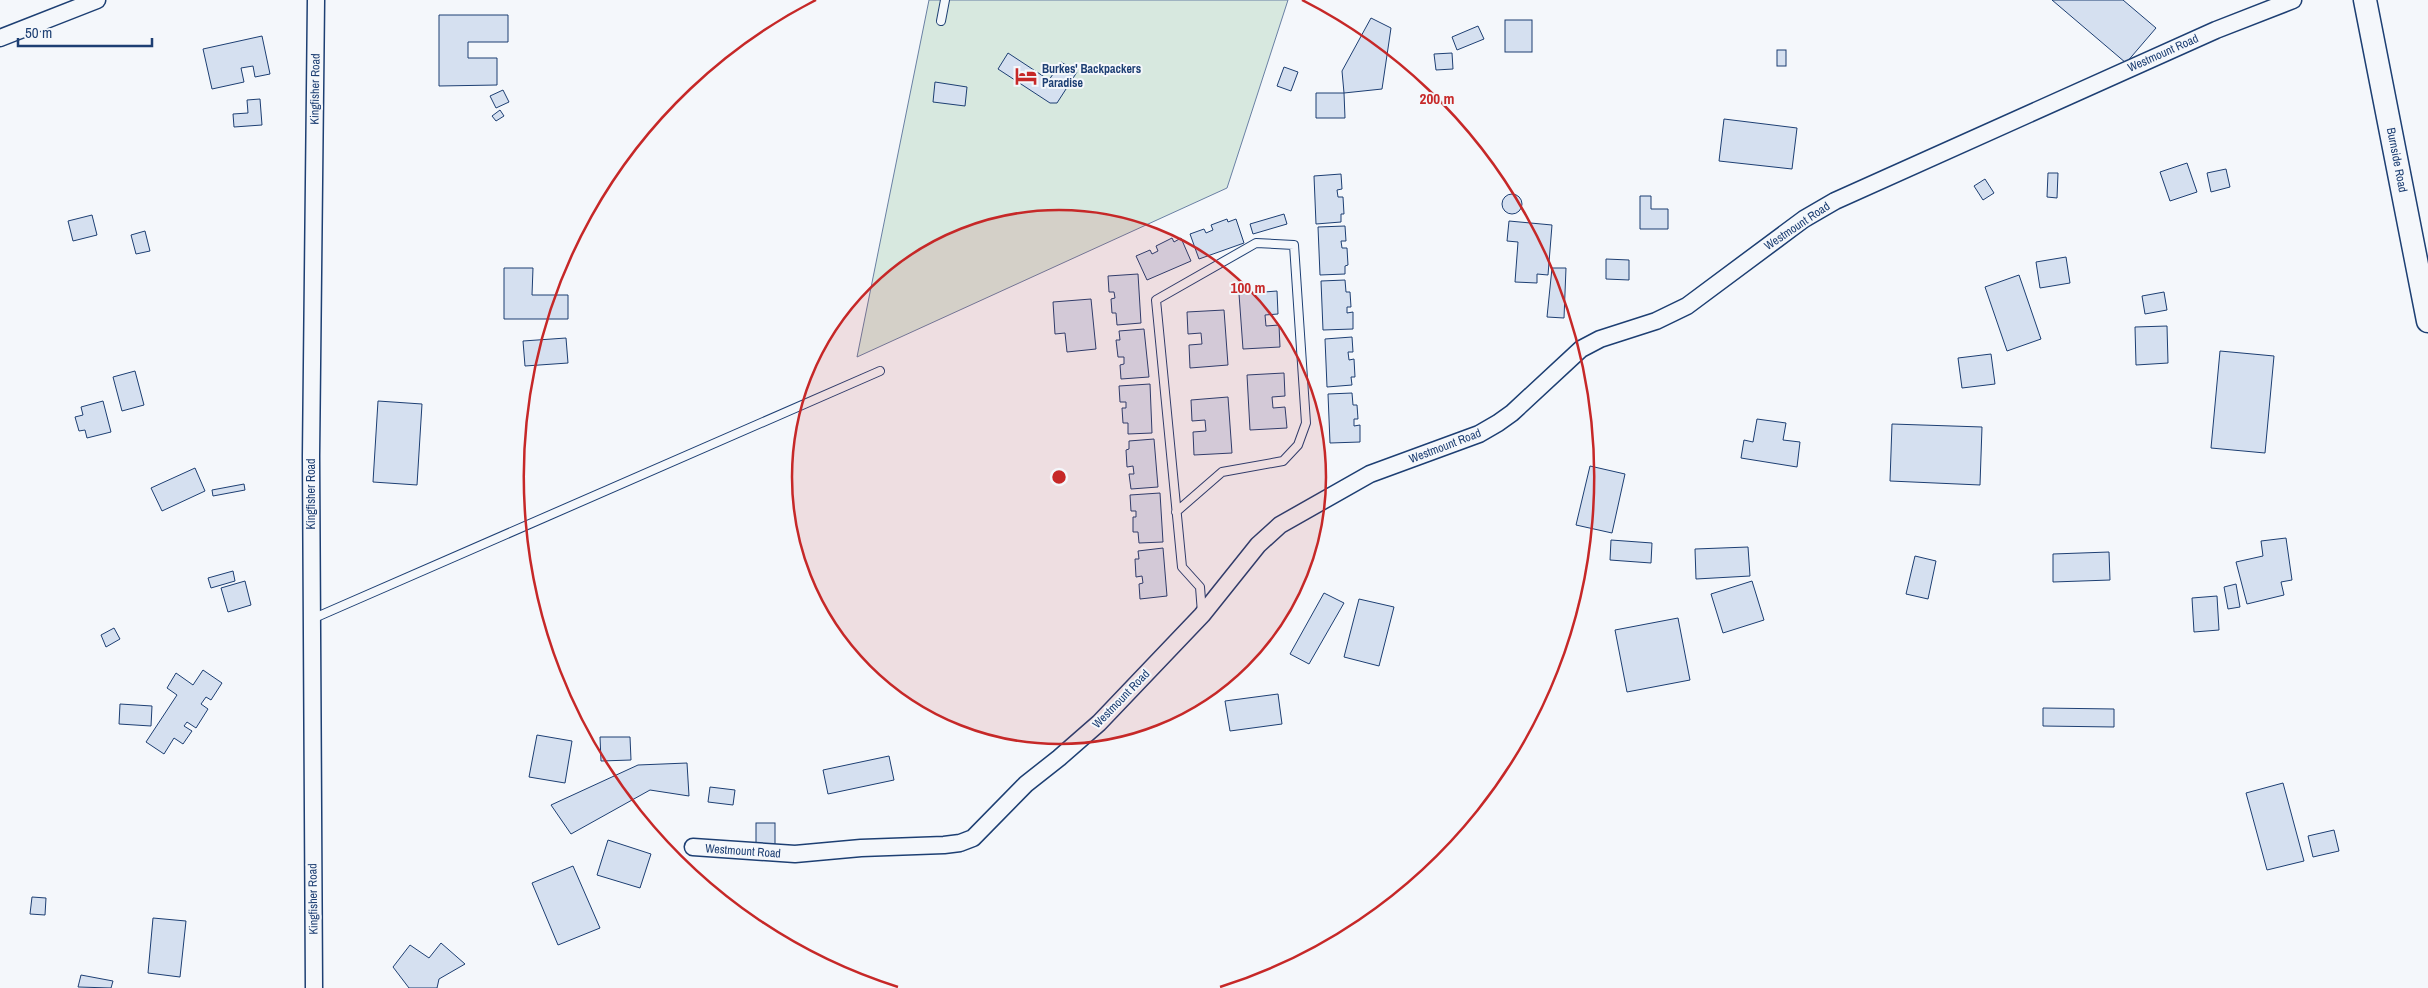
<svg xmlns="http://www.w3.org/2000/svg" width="2428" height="988" font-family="'Archivo Narrow',sans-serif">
  <rect width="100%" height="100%" fill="#f4f7fb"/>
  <path fill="#d7e8df" stroke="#687fa3" d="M929,0H1288L1227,188L857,357Z"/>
  <g fill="#d5e0f0" stroke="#1d3f73">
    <path d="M2052,0H2123L2156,28L2126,63Z"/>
    <path d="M439,15H508V42H468V58H497V85L439,86Z"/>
    <path d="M1371,18L1391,28L1382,89L1344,93L1342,71Z"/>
    <rect x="1505" y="20" width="27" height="32"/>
    <path d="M1478,26L1484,39L1457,50L1452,37Z"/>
    <path d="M262,36L270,74L255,77L253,66L241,68L244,82L212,89L203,49Z"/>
    <rect x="1777" y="50" width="9" height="16"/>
    <path d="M1008,53L1049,80L1061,62L1077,72L1057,103H1050L998,69Z"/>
    <path d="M1452,53L1453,69L1436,70L1434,54Z"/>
    <path d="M1284,67L1298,72L1291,91L1277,86Z"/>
    <path d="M935,82L967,87L965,106L933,102Z"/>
    <path d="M503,90L509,102L496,108L490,96Z"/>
    <path d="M1316,93H1344L1345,118H1316Z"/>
    <path d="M260,99L262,125L234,127L233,114L248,113L247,100Z"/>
    <path d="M500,110L504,116L496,121L492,116Z"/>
    <path d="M1724,119L1797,128L1792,169L1719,161Z"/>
    <path d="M2187,163L2197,192L2170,201L2160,172Z"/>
    <path d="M2226,169L2230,187L2211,192L2207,173Z"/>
    <path d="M2048,173H2058L2057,198L2047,197Z"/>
    <path d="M1341,174L1342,189L1337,190L1338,197H1343L1344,214H1341V222L1316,224L1314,176Z"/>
    <path d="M1985,179L1994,193L1983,200L1974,186Z"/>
    <circle cx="1512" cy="204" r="10"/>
    <path d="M1640,196H1651V209H1668V229H1640Z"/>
    <path d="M1284,214L1287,224L1253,234L1250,224Z"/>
    <path d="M92,215L97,235L73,241L68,221Z"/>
    <path d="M1227,219L1228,222L1236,219L1244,243L1199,259L1190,234L1204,229L1206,233L1213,230L1211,225Z"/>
    <path d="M1509,221L1552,225L1548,275L1537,274V283L1515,282L1518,242L1507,241Z"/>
    <path d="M1345,226L1346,241H1341L1342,248H1347L1348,265L1345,266V274L1320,275L1318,227Z"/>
    <path d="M145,231L150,251L136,254L131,235Z"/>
    <path d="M1172,238L1174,242L1181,238L1191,261L1147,280L1136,256L1150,250L1152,254L1158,251L1156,246Z"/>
    <path d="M2066,257L2070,283L2040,288L2036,262Z"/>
    <path d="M1606,259L1629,260V280L1606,279Z"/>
    <path d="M504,268H533L532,295H568V319H504Z"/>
    <path d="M1552,268H1566L1564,318L1547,317Z"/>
    <path d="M1138,274L1141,323L1117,325L1116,313H1112L1111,299L1115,298L1114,292H1109L1108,276Z"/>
    <path d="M2019,275L2041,339L2007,351L1985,287Z"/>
    <path d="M1345,280L1346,292H1350L1351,307H1347V313L1353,312V329L1323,330L1321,281Z"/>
    <path d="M1277,291L1278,314L1265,315L1266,326L1279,325L1280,347L1243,349L1239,294Z"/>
    <path d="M2164,292L2167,310L2145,314L2142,296Z"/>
    <path d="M1091,299L1096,349L1067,352L1065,333L1055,334L1053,302Z"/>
    <path d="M1224,310L1228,365L1190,368L1189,345L1202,344L1201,333L1188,334L1187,312Z"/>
    <path d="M2167,326L2168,363L2136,365L2135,327Z"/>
    <path d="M1144,329L1149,377L1121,379L1120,365L1124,364V357H1118L1116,340H1120L1119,331Z"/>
    <path d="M1352,337L1353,352H1348L1349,360L1354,359L1355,377H1351L1352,385L1327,387L1325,339Z"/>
    <path d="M566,338L568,363L525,366L523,341Z"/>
    <path d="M2220,351L2274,356L2265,453L2211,448Z"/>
    <path d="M1991,354L1995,384L1962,388L1958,358Z"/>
    <path d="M135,371L144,405L122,411L113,377Z"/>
    <path d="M1284,373L1285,396L1272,397L1273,408L1285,407L1287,428L1250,430L1247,375Z"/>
    <path d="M1150,384L1152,433L1128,434V423H1123L1122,408H1126V402H1120L1119,386Z"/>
    <path d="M1352,393L1353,405H1357L1358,419H1354V426L1360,425V442L1330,443L1328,394Z"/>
    <path d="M1228,397L1232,453L1194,455L1193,432L1206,431L1205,420L1192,421L1191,400Z"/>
    <path d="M103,401L111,432L87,438L85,430L79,431L75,417L83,415L81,407Z"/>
    <path d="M378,401L422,404L417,485L373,482Z"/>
    <path d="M1757,419L1786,423L1783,440L1800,442L1797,467L1741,458L1744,440L1753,442Z"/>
    <path d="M1892,424L1982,427L1980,485L1890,481Z"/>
    <path d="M1154,439L1158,487L1131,489L1129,474H1134L1133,466L1127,467L1126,450L1129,449V441Z"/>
    <path d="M1590,466L1625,474L1612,533L1576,525Z"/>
    <path d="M195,468L205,491L162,511L151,488Z"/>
    <path d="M244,484L245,490L213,496L212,490Z"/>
    <path d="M1160,493L1163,542L1139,543L1138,532H1133V517H1136V511H1131L1130,495Z"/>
    <path d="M2286,538L2292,580L2281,582L2284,595L2247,604L2236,562L2263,556L2261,541Z"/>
    <path d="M1611,540L1652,543L1651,563L1610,560Z"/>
    <path d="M1748,547L1750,576L1696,579L1695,549Z"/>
    <path d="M1163,548L1167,596L1140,599L1139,584L1143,583L1142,576L1136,577L1135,559H1139L1138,551Z"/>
    <path d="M2109,552L2110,580L2053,582V554Z"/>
    <path d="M1915,556L1936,561L1928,599L1906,594Z"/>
    <path d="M233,571L235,581L211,588L208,578Z"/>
    <path d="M245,581L251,605L228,612L221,588Z"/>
    <path d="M1752,581L1764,620L1723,633L1711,594Z"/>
    <path d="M2236,584L2240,607L2228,609L2224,587Z"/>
    <path d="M1324,593L1344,603L1309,664L1290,654Z"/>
    <path d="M2217,596L2219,630L2194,632L2192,598Z"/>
    <path d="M1359,599L1394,607L1379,666L1344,657Z"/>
    <path d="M1678,618L1690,680L1627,692L1615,630Z"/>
    <path d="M114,628L120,639L106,647L101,635Z"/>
    <path d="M203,670L222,683L211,700L206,697L201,704L208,709L196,728L187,722L184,726L192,731L183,744L174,738L164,754L146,742L177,695L167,688L176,673L193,685Z"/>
    <path d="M1278,694L1282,724L1230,731L1225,701Z"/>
    <path d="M120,704L152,706L151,726L119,724Z"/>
    <path d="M2043,708L2114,709V727L2043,726Z"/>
    <path d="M537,735L572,741L565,783L529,777Z"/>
    <path d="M600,737H630L631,760L601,761Z"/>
    <path d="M889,756L894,780L828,794L823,770Z"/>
    <path d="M687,763L689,796L650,790L571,834L551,805L638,765Z"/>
    <path d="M2283,783L2304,861L2267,870L2246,793Z"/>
    <path d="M710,787L735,790L733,805L708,802Z"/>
    <rect x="756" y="823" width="19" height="22"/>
    <path d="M2334,830L2339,851L2313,857L2308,836Z"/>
    <path d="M608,840L651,854L640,888L597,875Z"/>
    <path d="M573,866L600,928L558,945L532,883Z"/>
    <path d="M32,897L46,898L45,915L30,914Z"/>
    <path d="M153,918L186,921L180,977L148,973Z"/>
    <path d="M441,943L465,964L439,979L437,988H409L393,967L410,945L429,958Z"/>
    <path d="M81,975L113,981L111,988L78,987Z"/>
  </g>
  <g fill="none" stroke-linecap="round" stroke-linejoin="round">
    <g stroke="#1d3f73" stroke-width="10">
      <g id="lane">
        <path d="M941,21L945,0"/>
        <path d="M1176,512L1222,472L1283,461L1298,445L1306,423L1294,245L1256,243L1156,300L1182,567L1200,587L1202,613"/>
        <path d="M312,619L880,371"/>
      </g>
    </g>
    <g stroke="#1d3f73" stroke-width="19">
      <g id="street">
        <path d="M0,38L97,0"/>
        <path d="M693,847L795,854L861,848L944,845L960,843L973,838L1026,784L1059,758L1099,723L1202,615L1258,545L1280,525L1370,474L1479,434L1498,423L1512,413L1581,349L1600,339L1656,321L1687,306L1804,219L1835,201L2216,30L2293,0"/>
        <path d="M314,988L311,456L316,0"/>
      </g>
    </g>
    <g stroke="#1d3f73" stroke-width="25">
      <path id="secondary" d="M2365,0L2428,321"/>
    </g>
    <use href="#lane" stroke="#f4f7fb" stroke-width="8"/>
    <use href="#street" stroke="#f4f7fb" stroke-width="16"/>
    <use href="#secondary" stroke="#f4f7fb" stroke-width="22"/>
  </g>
  <circle cx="1059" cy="477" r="267" fill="#c62828" fill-opacity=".12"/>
  <g fill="none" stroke="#c62828" stroke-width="2.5">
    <circle cx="1059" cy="477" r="267"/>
    <path d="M898 987A535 535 0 0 1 816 0M1302 0A535 535 0 0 1 1220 987"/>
  </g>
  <defs>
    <g id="hotel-bare" transform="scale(1.725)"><path d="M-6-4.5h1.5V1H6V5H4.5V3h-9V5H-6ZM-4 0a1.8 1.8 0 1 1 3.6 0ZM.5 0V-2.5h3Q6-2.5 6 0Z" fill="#c62828" stroke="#f4f7fb" stroke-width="2.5" paint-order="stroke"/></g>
  </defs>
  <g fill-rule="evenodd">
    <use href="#hotel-bare" x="1026" y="76"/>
  </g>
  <g text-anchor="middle" stroke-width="4" stroke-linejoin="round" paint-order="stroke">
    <g font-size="12" fill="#1d3f73" stroke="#f4f7fb">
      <text transform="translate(2163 53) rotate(-24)" y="4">Westmount Road</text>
      <text transform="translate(315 89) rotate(-89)" y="4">Kingfisher Road</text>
      <text transform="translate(2397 160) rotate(79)" y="4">Burnside Road</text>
      <text transform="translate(1797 226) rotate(-34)" y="4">Westmount Road</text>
      <text transform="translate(1445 446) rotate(-21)" y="4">Westmount Road</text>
      <text transform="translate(311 494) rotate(-90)" y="4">Kingfisher Road</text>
      <text transform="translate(1121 699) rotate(-46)" y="4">Westmount Road</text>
      <text transform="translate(743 851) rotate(4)" y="4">Westmount Road</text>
      <text transform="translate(313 899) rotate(-91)" y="4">Kingfisher Road</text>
    </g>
    <g font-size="12" font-weight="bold" fill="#1d3f73" stroke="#f4f7fb" text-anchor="start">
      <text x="1042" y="73">Burkes' Backpackers<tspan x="1042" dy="14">Paradise</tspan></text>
    </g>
  </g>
  <circle cx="1059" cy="477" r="8" fill="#c62828" stroke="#f4f7fb" stroke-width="2.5"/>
  <g font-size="15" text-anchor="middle" font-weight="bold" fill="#c62828" stroke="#f4f7fb" stroke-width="4" stroke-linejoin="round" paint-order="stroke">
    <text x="1437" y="104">200 m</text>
    <text x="1248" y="293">100 m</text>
  </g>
  <path d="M18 38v8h134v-8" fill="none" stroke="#1d3f73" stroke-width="2.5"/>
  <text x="25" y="38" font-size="15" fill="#1d3f73" stroke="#f4f7fb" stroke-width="4" paint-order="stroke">50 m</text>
</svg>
